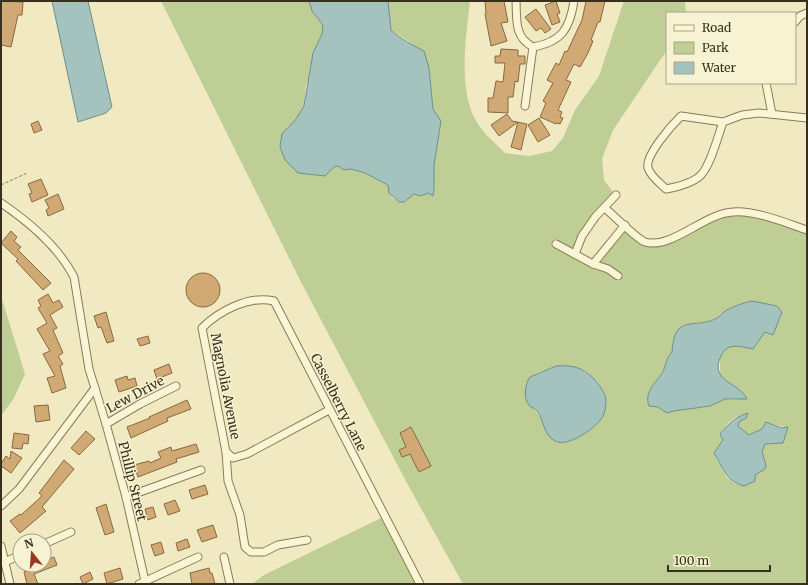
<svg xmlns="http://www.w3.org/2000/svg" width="808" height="585" font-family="Merriweather,serif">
  <rect width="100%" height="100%" fill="#f0e9c1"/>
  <g fill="#bfce95" fill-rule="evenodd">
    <path d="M161,1H309L312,11L323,25L322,34L316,45L309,81L306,84L304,106L296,119L282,134L280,147L285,160L289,163L312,175L316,174L325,176L334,167L338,166L343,170L351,169L365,173L388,185C394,198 386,198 404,202L414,194L421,196L434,189V165L441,122L433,109L429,68L425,56L419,49L415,48L411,43L391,30L388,1H470C466,36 457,93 478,124C485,135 496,144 505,153L529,156L552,151L563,138L575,110L599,76L624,1H685L686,13H667V50L613,130L602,159L604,180L613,192C597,212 584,224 573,249L554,239L551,246L593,269L606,273L619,282L622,275L610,266L599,262L626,231C631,235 636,242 642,245C664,256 708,218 733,216C754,214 787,227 807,234V584H463L408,485L301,282ZM752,301L777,306L781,317L761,336L758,341L741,347L731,346L724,350L720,358V373L723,380L743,392L737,400L725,399L710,406L673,411L667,413L658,407L649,405C643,393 654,384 661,375C666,368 665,359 672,352C674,315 692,328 714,319C719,318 720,315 724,312C730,307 744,303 752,301ZM556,366C564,367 576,367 584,370C588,372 592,377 595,381C608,395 609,410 595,425L540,417L526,398V387L537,373ZM736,417L746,418L739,422L738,426L749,435L762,429L766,422L788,428L778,444H765L762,452L766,465L765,469L736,484L726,477L714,453L723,440L720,434L729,422Z"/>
    <path d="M1,296L25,374L14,398L1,416Z"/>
    <path d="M381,518L416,584H252L264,575Z"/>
  </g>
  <g fill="#a4c2be" stroke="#6b918d">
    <path d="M52,1H88L112,107L106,113L78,122Z"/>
    <path d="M309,1H388L391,30C399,38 414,46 424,51L429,68L433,109L441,121L434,165V189L433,196L428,193L421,196L414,194L404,202H399L389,193L388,185L365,173L351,169L344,170L338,166L334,167L325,176L298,173L285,160L280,147L282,134L296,119L304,106L313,53L322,34L323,25L312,11Z"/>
    <path d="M752,301L777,306L782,312L773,335L765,332L753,349C743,347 728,342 722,354C707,382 740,382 747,399H725L710,406L674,411L667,413L658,407L649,406C644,393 654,384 661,375C666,368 665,359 672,352C674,312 696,330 717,318C720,317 721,314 724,312C728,308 746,302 752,301Z"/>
    <path d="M556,366C572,365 583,367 594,379C599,385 605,392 606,400C606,406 605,413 602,418C595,428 568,448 555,441C543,435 544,419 537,411C535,408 531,408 529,405C523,398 525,384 530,377Z"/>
    <path d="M748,413L746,418L739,422L738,426L749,435L762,429L766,422L782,428L788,427L783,443L765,444L762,452L766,465L765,469L755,475V481L744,486C724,480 724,468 714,453L723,440L720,434C730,423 732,419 748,413Z"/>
  </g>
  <g fill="#d0a975" stroke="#8a683d">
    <path d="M1,1L23,2L22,15H18L11,47L1,45Z"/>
    <path d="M485,1H504L508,22L501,23L507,41L491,46L485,14H486Z"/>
    <path d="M556,1L560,13L557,14L560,22L552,25L545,5Z"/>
    <path d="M586,1H605L600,22H598L591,40L593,41L588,53L580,67L574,64L566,80L571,82L558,110L562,112L560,117L563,118L560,124L557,123L556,124L540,117L546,103L543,101L553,83L547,80L556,63L559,65L565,51L567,52L582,20Z"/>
    <path d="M536,9L551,29L545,33L541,28L536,31L525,17Z"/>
    <path d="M501,49L518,50V56H525V64H520L518,82L515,81L513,97H508V113L488,112V98H493L496,81L503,82L505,63H495V56H500Z"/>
    <path d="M507,114L512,121L527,124L521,150L511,147L518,122L499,136L491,125Z"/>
    <path d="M539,118L550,135L538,142L528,125Z"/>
    <path d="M38,121L42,130L34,133L31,124Z"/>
    <path d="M41,179L48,195L32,202L29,194L32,193L28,184Z"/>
    <path d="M58,194L64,209L48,216L46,210L49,208L45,200Z"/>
    <path d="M11,231L17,237L14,241L21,247L18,250L51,283L43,290L16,261L18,259L1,243Z"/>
    <circle cx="203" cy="290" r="17"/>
    <path d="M48,294L53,303L59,300L63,307L50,315L57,328L53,330L63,353L58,356L63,364L60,366L66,388L52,393L47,378L55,376L43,354L50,351L37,329L47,323L38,308L41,306L38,300Z"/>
    <path d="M106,312L114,341L107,343L101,327L98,328L94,316Z"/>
    <path d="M148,336L150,343L140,346L137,339Z"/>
    <path d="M169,364L172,373L157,379L154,370Z"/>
    <path d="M127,376L128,380L135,378L137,386L119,392L115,380Z"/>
    <path d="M187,400L191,409L167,418L168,421L131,438L127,427L150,418L149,417Z"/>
    <path d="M48,405L50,420L36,422L34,406Z"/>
    <path d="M411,427L431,466L419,472L410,454L402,457L399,450L406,447L400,433Z"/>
    <path d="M86,431L95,439L79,455L71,448Z"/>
    <path d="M14,433L29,435L28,444L23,443L22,449L12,448Z"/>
    <path d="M196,444L199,452L176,459L177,462L138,477L134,465L149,461L150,463L161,458L158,452L171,447L172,451Z"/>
    <path d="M11,451L22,458L11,473L1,466V464L6,456L10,459Z"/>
    <path d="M64,460L74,469L42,507L46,511L20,533L10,521L20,514L21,515L42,496L39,493Z"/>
    <path d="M205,485L208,494L192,499L189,490Z"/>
    <path d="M175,500L180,511L168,515L164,504Z"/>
    <path d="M106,504L114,532L105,535L96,508Z"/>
    <path d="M153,507L156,517L148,520L145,509Z"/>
    <path d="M213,525L217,537L202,542L197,530Z"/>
    <path d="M187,539L190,547L178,551L176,543Z"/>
    <path d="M161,542L164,553L155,556L151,545Z"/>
    <path d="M54,557L57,565L34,574L38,584H27L24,572L44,565V561Z"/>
    <path d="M120,568L123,579L107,584L104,573Z"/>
    <path d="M209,568L210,573H212L215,584H192L190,573Z"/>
    <path d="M90,572L93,579L83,584L80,577Z"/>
  </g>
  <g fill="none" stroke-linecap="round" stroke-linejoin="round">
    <g stroke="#8a7b58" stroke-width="9">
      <g id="minor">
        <path d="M516,1C517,20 514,37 533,47C562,42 570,28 574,1"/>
        <path d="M795,22L800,16L807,13"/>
        <path d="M766,83L772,114"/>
        <path d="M525,106L533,47"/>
        <path d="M723,122C718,136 711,164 701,175C693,183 677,187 666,189C660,183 651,177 648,168C645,155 672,125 681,116L723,122L742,115L759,113L807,118"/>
        <path d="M1,203C29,222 58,246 74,277L89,369L106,424L126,497L145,581"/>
        <path d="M605,208C613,215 637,239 645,242C671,250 705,213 733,212C755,210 786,223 807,230"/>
        <path d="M556,244L593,264L608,269L618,276"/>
        <path d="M575,254L582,236L596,216L616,195"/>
        <path d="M593,264L625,225"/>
        <path d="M329,410L247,454L233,458L226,452L202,328C219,311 249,295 274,301L420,584"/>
        <path d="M106,424L140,404L176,386"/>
        <path d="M226,452L228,481L240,515L245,547L251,552H264L278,545L307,540"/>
        <path d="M126,497L201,470"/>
        <path d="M1,506L19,489L95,388"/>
        <path d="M44,544L71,532"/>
        <path d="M1,546L10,584"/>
        <path d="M224,557L230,584"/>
        <path d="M5,562L20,555"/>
        <path d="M139,584L198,557"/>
      </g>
    </g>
    <path stroke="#8a7b58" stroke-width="1" stroke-dasharray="3 2" stroke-linecap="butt" d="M1,185L27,173"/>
    <use href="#minor" stroke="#faf5d5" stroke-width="7"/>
  </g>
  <g text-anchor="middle" stroke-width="3" stroke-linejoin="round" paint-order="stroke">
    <g font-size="13" fill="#392f1d" stroke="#f7f2d1">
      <text transform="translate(226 386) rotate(79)" y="5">Magnolia Avenue</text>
      <text transform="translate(135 394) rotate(-28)" y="5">Lew Drive</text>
      <text transform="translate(339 402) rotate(63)" y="5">Casselberry Lane</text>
      <text transform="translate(133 481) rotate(76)" y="5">Phillip Street</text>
    </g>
  </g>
  <rect width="808" height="585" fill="none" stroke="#392f1d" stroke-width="4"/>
  <rect x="666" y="12" width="130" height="72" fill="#f7f2d1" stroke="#aba489"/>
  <rect x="674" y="25" width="20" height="6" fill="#faf5d5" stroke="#aba489"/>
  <text x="702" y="32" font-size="12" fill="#392f1d">Road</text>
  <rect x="674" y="42" width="20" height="12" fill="#bfce95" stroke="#aba489"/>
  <text x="702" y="52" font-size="12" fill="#392f1d">Park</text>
  <rect x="674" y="62" width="20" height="12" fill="#a4c2be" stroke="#aba489"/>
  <text x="702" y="72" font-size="12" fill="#392f1d">Water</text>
  <g transform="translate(32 553) rotate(343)"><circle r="19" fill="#f7f2d1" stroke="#aba489"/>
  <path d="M0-3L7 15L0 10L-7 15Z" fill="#9c3725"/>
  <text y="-6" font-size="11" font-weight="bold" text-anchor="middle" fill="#392f1d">N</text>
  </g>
  <path d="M668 565v6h102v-6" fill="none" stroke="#392f1d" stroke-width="2"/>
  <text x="674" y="565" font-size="12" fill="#392f1d" stroke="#f7f2d1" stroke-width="3" paint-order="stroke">100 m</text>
</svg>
